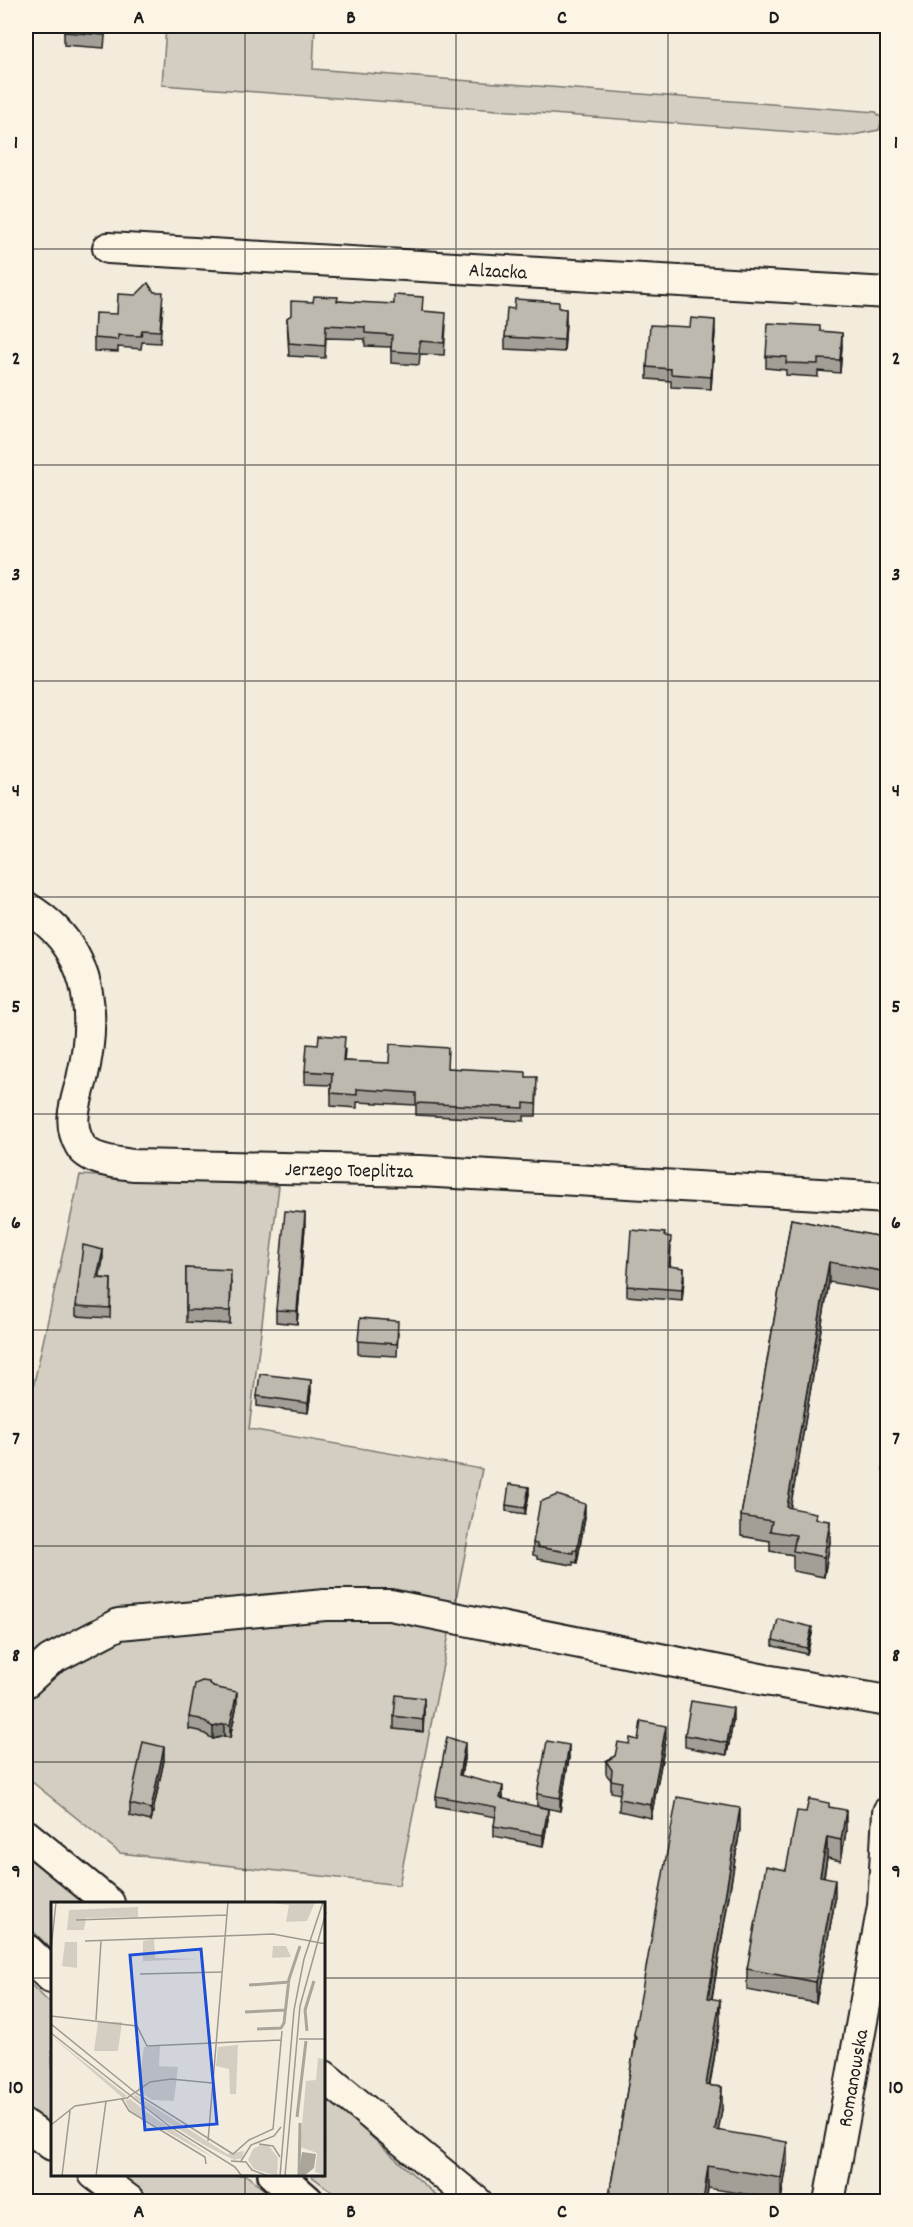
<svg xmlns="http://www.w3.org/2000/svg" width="913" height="2227" font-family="Dekko,sans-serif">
  <rect width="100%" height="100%" fill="#f3ecdd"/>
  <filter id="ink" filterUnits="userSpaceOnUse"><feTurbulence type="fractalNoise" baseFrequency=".0167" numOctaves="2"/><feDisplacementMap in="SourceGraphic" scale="12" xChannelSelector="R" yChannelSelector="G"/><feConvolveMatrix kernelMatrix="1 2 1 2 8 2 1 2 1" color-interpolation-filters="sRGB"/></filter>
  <g filter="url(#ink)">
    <g fill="#d3cec1" stroke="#78756e" stroke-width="1.5">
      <path d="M166,26H315L313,69L876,112L882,119L879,130L848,136L162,85Z"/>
      <path d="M80,1175L279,1186L249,1429L482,1469L399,1885L120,1853L26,1777V1419Z"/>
      <path d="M26,1851L90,1903H52V1950L26,1924Z"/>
      <path d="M26,1980L52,2005V2128L26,2108Z"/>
      <path d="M324,2094L438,2197L445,2201H344L310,2175L324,2174Z"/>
      <path d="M116,2175H246L278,2201H153Z"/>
    </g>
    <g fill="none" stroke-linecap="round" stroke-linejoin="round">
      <g stroke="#1c1c1c" stroke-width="34">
        <g id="minor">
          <path d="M108,248L888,293"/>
          <path d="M26,907C91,946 98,1011 82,1079C76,1102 67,1123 80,1145C89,1161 117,1163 134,1165L420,1171L888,1198"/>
          <path d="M26,1682L50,1660L119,1624L325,1605H390L765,1680L888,1701"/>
          <path d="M26,1835L109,1903"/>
          <path d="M324,2076L477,2202"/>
          <path d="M26,2126L52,2145"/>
          <path d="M94,2174L131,2202"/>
          <path d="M829,2202L883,1906L888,1812"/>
        </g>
      </g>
      <g stroke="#1c1c1c" stroke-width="38">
        <g id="major">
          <path d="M26,1951L52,1976"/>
          <path d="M275,2174L307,2202"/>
        </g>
      </g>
      <use href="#minor" stroke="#fcf5e5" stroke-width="30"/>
      <use href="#major" stroke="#fcf5e5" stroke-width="33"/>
    </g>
    <g fill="#a39f96" stroke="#1c1c1c" stroke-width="1.5">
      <path d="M106,26L104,48L64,45V32Z"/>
      <path d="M338,301L423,311L446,325L444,355L420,354L419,365L391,363V347L365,346V339L326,338L325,358L289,356L287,318L313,302Z"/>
      <path d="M163,305L160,343L142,342L141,349L118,347V352L94,351V338L117,314Z"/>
      <path d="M559,308L566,321L564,352L505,349V337L514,309Z"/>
      <path d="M820,331L842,345L840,373L818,371V377L786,375V370L766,368V356Z"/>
      <path d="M715,332L711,389L671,387V381L647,379V367Z"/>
      <path d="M345,1050L344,1061L447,1068L526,1077L537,1090L536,1116H524V1121L416,1115V1105L357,1102V1108L331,1106V1085L305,1084V1071Z"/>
      <path d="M791,1219L886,1238L888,1232V1292L829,1282L790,1508L816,1519L830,1542L824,1577L793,1571V1555L770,1551V1541L741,1536V1516Z"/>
      <path d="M305,1226L297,1324L276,1322V1310Z"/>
      <path d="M665,1236L671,1247L670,1267L684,1279L682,1301L627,1296V1286Z"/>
      <path d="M103,1260L99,1278L111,1279L110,1318L76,1316V1306Z"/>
      <path d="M186,1268L231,1282L230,1324L186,1322Z"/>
      <path d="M398,1333L397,1356L358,1354V1341Z"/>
      <path d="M311,1391L308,1413L257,1406V1396Z"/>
      <path d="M888,1424V1471L883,1470V1450Z"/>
      <path d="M529,1494L525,1514L506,1511V1505Z"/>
      <path d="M585,1517L577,1563L573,1562V1565L537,1559V1556L533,1555V1543Z"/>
      <path d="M812,1634L807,1654L773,1646V1640Z"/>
      <path d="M213,1687L237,1704L230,1738L224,1736L213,1739L200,1731L189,1729V1717Z"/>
      <path d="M424,1711L423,1732L394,1729V1716Z"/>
      <path d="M733,1721L727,1755L685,1747V1735Z"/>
      <path d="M666,1738L651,1818L619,1811L620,1794L611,1792V1780L606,1774V1761L615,1756L629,1744L638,1740Z"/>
      <path d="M465,1753L461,1776L503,1796V1799L548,1819L543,1846L494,1836V1826L496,1817L436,1806V1796Z"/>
      <path d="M569,1758L560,1811L537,1806V1794Z"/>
      <path d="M164,1760L151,1821L130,1816V1804Z"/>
      <path d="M829,1807L846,1831L841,1861L827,1858L824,1877L835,1900L816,2003L747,1990V1969L786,1870L806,1812Z"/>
      <path d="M740,1829L712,1999L720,2022L710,2085L722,2109L718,2130L787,2164L781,2200L708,2188L706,2202H608L634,2049V2034Z"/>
    </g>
    <g fill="#85827a" stroke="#1c1c1c" stroke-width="1.5">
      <path d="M566,309V321L564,352V340Z"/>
      <path d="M715,320V332L711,389V377Z"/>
      <path d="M842,333V345L840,373V360Z"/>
      <path d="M305,1213V1226L297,1324V1311Z"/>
      <path d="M103,1250V1260L97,1288V1278Z"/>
      <path d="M829,1262V1282L787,1528V1507Z"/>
      <path d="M684,1268V1279L682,1301V1290Z"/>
      <path d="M311,1380V1391L308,1413V1403Z"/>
      <path d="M529,1487V1494L525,1514V1508Z"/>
      <path d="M585,1504V1517L577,1563V1550Z"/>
      <path d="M830,1521V1542L824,1577V1557Z"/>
      <path d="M812,1627V1634L807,1654V1648Z"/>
      <path d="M237,1692V1704L230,1738V1725Z"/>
      <path d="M424,1698V1711L423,1732V1720Z"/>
      <path d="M733,1708V1721L727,1755V1743Z"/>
      <path d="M224,1724V1736L213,1739V1727Z"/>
      <path d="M666,1726V1738L651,1818V1805Z"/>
      <path d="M465,1743V1753L459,1786V1775Z"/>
      <path d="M569,1745V1758L560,1811V1798Z"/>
      <path d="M164,1747V1760L151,1821V1809Z"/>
      <path d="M503,1786V1796L500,1809V1798Z"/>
      <path d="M740,1808V1829L708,2020V1998Z"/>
      <path d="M548,1809V1819L543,1846V1835Z"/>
      <path d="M846,1810V1831L841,1861V1840Z"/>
      <path d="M827,1837V1858L820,1897V1876Z"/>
      <path d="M835,1879V1900L816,2003V1982Z"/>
      <path d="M720,2000V2022L706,2106V2085Z"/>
      <path d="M722,2087V2109L715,2151V2130Z"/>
      <path d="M787,2142V2164L781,2200V2178Z"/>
      <path d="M708,2166V2188L706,2202H703Z"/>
    </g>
    <g fill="#beb9ae" stroke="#1c1c1c" stroke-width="1.5">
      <path d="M65,26H105L104,35L64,32Z"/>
      <path d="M148,283L154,292H163L160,331L142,330L141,336L118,335V340L94,338L95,313L117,314L118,294L136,295Z"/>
      <path d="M394,295L423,297L422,311L446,313L444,343L420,341L419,353L391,351L392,335L365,333V327L326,325L325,346L289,343L287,318L291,315V301L313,302L314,296L338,297L337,301L394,304Z"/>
      <path d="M515,299L559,302V308L566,309L564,340L505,337L507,308L514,309Z"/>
      <path d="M691,318L715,320L711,377L671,374V369L647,367L650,325L690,327Z"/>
      <path d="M768,323L820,326V331L842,333L840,360L818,359V364L786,363L787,357L766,356Z"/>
      <path d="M319,1035L345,1037L343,1061L389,1063L390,1044L448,1048L447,1068L526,1072V1077H537L536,1104L524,1103V1108L416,1103V1093L357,1089V1095L331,1093L332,1073L305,1071L307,1044L318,1045Z"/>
      <path d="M285,1211L305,1213L297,1311L276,1310Z"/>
      <path d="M791,1219L886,1238L888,1232V1272L829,1262L787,1507L816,1513L815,1519L830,1521L824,1557L793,1551L796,1535L770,1531L772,1521L741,1516Z"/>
      <path d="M631,1230L665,1233L664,1236L671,1237L669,1266L684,1268L682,1290L627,1286Z"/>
      <path d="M83,1245L103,1250L97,1278L111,1279L110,1308L76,1306Z"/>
      <path d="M186,1268L231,1270L230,1311L186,1310Z"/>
      <path d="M360,1318L398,1321L397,1344L358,1341Z"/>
      <path d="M260,1374L311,1380L308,1403L257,1396Z"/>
      <path d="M888,1424V1450H883Z"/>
      <path d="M509,1484L529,1487L525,1508L506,1505Z"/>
      <path d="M557,1495L585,1504L577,1550H573V1553L537,1547V1544L533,1543L540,1502Z"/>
      <path d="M778,1619L812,1627L807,1648L773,1640Z"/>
      <path d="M202,1681L209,1682L213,1687L237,1692L230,1725L224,1724L213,1727L200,1719L189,1717L195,1684Z"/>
      <path d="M396,1695L424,1698L423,1720L394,1716Z"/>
      <path d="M691,1701L733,1708L727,1743L685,1735Z"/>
      <path d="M641,1721L666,1726L651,1805L619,1799L622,1782L611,1780L612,1770L606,1761L615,1756L618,1742L629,1744L630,1738L638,1740Z"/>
      <path d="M447,1737L465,1743L459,1775L503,1786L500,1798L548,1809L543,1835L494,1826L497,1807L436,1796Z"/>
      <path d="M547,1741L569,1745L560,1798L537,1794Z"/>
      <path d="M143,1742L164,1747L151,1809L130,1804Z"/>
      <path d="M677,1797L740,1808L708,1998L720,2000L706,2085L722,2087L715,2130L787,2142L781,2178L708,2166L703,2202H608L636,2037L634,2034Z"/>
      <path d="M809,1799L829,1803V1807L846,1810L841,1840L827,1837L820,1876L835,1879L816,1982L747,1969L766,1866L786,1870L797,1811L806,1812Z"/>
    </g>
  </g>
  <path fill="none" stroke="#1c1c1c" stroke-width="1.5" stroke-opacity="0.55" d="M245,26V1903M456,26V2202M668,26V2202M26,249H888M26,465H888M26,681H888M26,897H888M26,1114H888M26,1330H888M26,1546H888M26,1762H888M26,1978H52M324,1978H888M245,2174V2202"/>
  <g text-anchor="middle" stroke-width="4.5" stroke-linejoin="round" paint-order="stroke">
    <g font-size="20" fill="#1c1c1c" stroke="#fcf5e5">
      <text transform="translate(498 270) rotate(3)" y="7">Alzacka</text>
      <text transform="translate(349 1169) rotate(1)" y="7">Jerzego Toeplitza</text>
      <text transform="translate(852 2078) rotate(-80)" y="7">Romanowska</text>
    </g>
  </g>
  <g transform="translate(51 1902)">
    <rect width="274" height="274" fill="#f3ecdd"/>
    <path d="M214,0H264L256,19L235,20L238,3ZM87,5V15L35,16L33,28H16L18,8ZM103,37L104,56L149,57L92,59V39ZM14,40H26V66L11,64ZM222,44H235L240,55L221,56ZM47,120H71L67,149H43ZM0,134L76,194L72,196ZM187,143L185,192H179L178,167L165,164L167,145ZM109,144L108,164L127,165L123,199L101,198L87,189L93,145ZM267,156L274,157V273L264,270L266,251L249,245L255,179L265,178ZM85,193L176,252L193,249L191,256L183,258L153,243L108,215L82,194ZM79,197L104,216L163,256L79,209L74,198ZM211,242L218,244L227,256L226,274L203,267L197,258L202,247Z" fill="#d3cec1"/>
    <path d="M251,250L265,252L263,266L253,274L248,272Z" fill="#aaa59b"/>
    <path fill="none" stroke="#aaa59b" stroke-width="3" d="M198,83L239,80M194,110L235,108M206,127L230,126L233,121L238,77L249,44M256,129L254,108L263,79M246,215L255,139M248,274L249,221"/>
    <path fill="none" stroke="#9d9990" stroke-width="1.5" d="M25,18L176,13M34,39L222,32L275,42M0,48L5,0M89,72L172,70M0,114L86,124L96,144L230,138M45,118L50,39M0,122L85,191L182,252L198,238L222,227L231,129M0,131L118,224L184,265L190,273L209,274M248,137H275M71,197L78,209L154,255L155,262M0,223L24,204L76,196L99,180L120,177L161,181M157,239L177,0M208,242L222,244L229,255M180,259L195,260L201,268L217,274M190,259L200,243L223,234L230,225M11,274L19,209M45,274L55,199M229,274L243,108L253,57L272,0M234,274L249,104L275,10"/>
    <path fill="#1d4ed8" fill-opacity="0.15" stroke="#1d4ed8" stroke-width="3" d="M150,47L166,222L94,228L79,53Z"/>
    <rect width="274" height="274" fill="none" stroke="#1c1c1c" stroke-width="3"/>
  </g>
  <rect width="913" height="2227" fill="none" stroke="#fcf5e5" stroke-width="66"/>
  <rect x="33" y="33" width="847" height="2161" fill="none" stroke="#1c1c1c" stroke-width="2"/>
  <g font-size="20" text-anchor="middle" font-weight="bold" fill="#1c1c1c">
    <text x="139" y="23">A</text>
    <text x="351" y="23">B</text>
    <text x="562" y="23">C</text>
    <text x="774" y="23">D</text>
    <text x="16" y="148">1</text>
    <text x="896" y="148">1</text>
    <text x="16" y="364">2</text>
    <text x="896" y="364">2</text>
    <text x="16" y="580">3</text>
    <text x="896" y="580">3</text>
    <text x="16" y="796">4</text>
    <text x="896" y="796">4</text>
    <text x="16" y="1012">5</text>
    <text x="896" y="1012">5</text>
    <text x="16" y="1228">6</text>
    <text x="896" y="1228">6</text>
    <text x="16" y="1444">7</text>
    <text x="896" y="1444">7</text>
    <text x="16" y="1661">8</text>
    <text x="896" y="1661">8</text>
    <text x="16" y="1877">9</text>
    <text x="896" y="1877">9</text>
    <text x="16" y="2093">10</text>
    <text x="896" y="2093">10</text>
    <text x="139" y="2217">A</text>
    <text x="351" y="2217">B</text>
    <text x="562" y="2217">C</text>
    <text x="774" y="2217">D</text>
  </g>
</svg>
